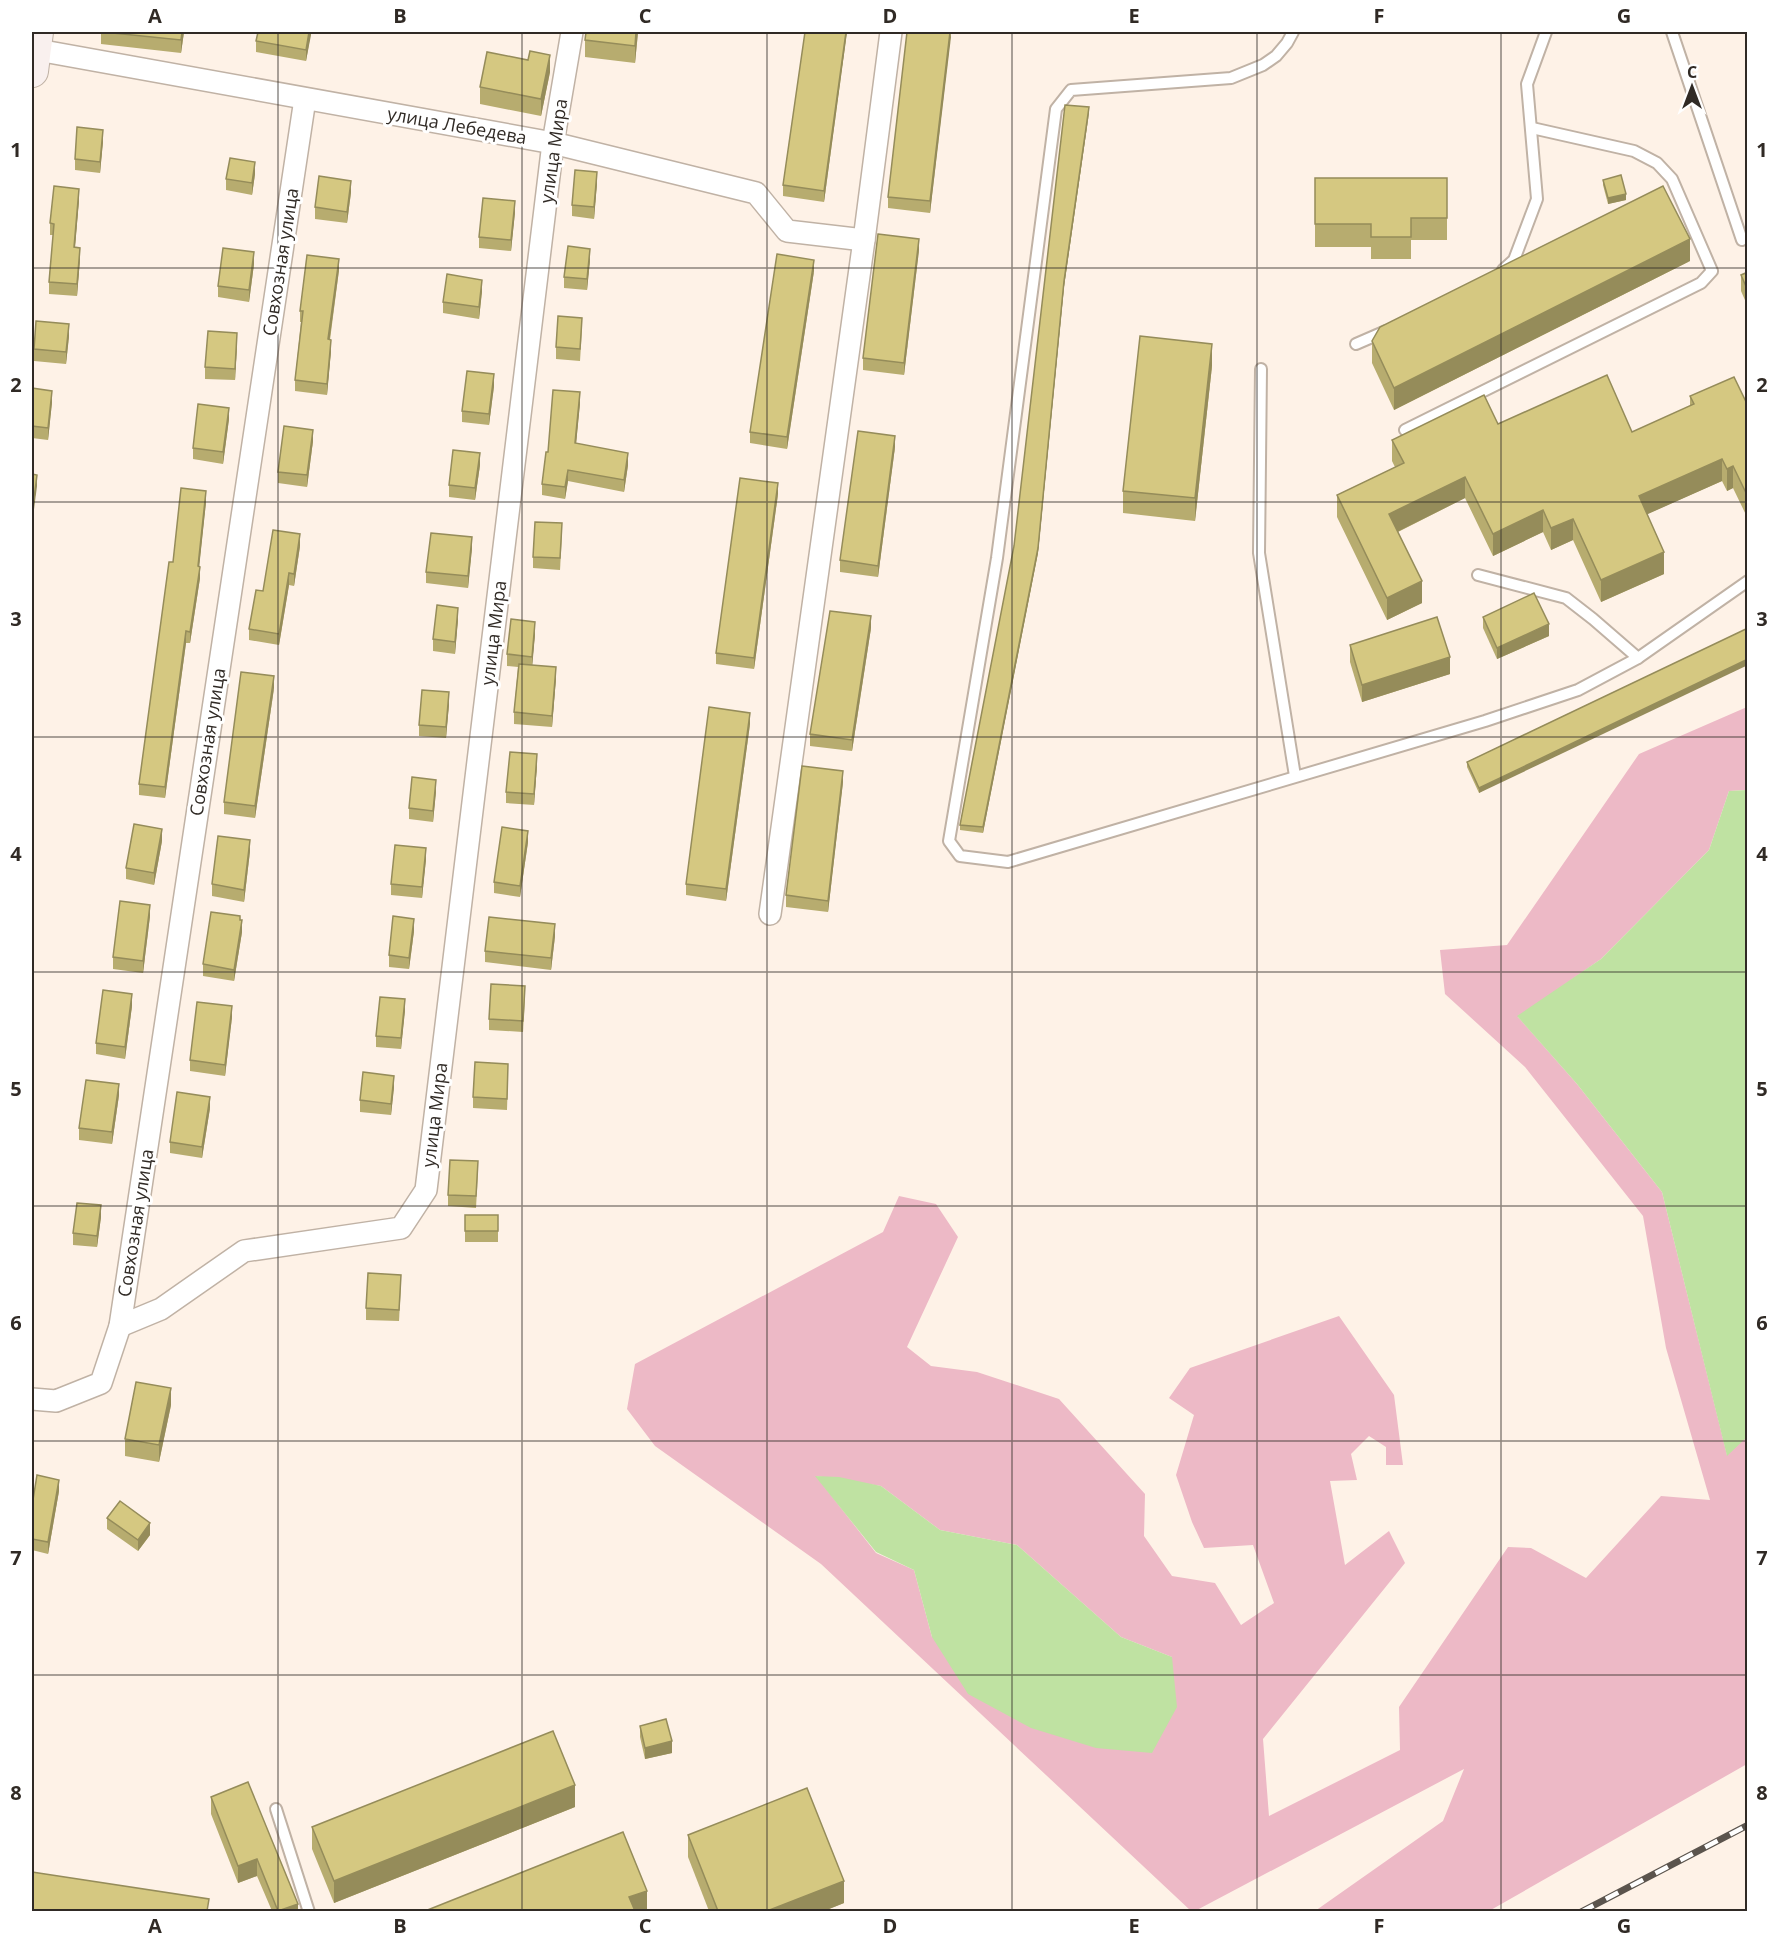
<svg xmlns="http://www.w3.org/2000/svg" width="1779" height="1943" font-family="'Open Sans',sans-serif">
  <rect width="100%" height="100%" fill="#fef2e7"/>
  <path fill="#edb9c6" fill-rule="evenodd" d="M1747,707V790L1729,791L1709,850L1601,959L1518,1017L1577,1084L1662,1192L1727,1455L1747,1436V1764L1489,1911H1315L1443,1821L1464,1769L1195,1911H1191L821,1564L655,1446L627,1409L635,1364L883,1232L899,1196L936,1204L958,1237L907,1347L931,1366L977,1372L1059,1399L1145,1494L1144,1536L1172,1576L1215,1583L1241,1625L1274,1603L1253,1545L1204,1548L1192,1522L1176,1475L1194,1415L1169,1398L1190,1368L1339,1316L1394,1395L1403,1465H1386V1447L1369,1436L1351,1454L1357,1480L1330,1481L1345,1565L1389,1531L1405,1563L1263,1739L1269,1816L1400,1750L1399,1707L1508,1547L1531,1548L1586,1578L1661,1496L1710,1500L1666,1348L1643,1216L1525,1067L1445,994L1440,950L1507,945L1639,754ZM816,1476L881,1486L940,1530L1017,1545L1121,1637L1172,1657L932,1637L914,1570L876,1553Z"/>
  <g fill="#bfe2a2">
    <path d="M1747,790L1748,1436L1727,1456L1662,1192L1577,1084L1517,1016L1601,959L1709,850L1729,791Z"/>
    <path d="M815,1476L839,1477L881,1486L940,1530L1017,1545L1121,1637L1172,1657L1177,1707L1152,1753L1096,1748L1031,1728L968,1694L932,1637L914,1570L876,1552Z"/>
  </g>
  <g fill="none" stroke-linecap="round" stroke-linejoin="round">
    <g stroke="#c0b2a5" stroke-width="14">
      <g id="lane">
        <path d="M1293,32L1287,43L1276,56L1263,65L1231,78L1071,90L1056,109L997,558L949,841L960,856L1008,862L1485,721L1578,690L1638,658L1748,581"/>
        <path d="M1672,32L1742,240"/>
        <path d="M1503,270L1514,260L1537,199L1527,84L1546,32"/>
        <path d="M1356,344L1386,331"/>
        <path d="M1261,369L1259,553L1295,776"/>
        <path d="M1405,430L1701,283L1712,271L1672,179L1657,163L1634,151L1532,128"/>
        <path d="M1478,575L1566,598L1593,619L1638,658"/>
        <path d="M276,1809L309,1912"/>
      </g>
    </g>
    <g stroke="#c0b2a5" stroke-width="24">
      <g id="street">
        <path d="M32,49L553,143L756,193L787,231L864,240"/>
        <path d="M770,914L864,240L891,32"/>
        <path d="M120,1326L161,1309L244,1251L401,1228L426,1190L553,143L572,32"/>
        <path d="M32,1399L56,1401L101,1383L120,1326L305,99"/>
      </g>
    </g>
    <g stroke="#c0b2a5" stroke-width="34">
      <path id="secondary" d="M32,71L37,32"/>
    </g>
    <use href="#lane" stroke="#fff" stroke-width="10"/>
    <use href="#street" stroke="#fff" stroke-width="21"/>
    <use href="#secondary" stroke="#f9f0ee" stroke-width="32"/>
    <g stroke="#5b544d" stroke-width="7">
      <path id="rail" d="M1581,1912L1748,1825"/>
    </g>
    <use href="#rail" stroke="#fff" stroke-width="4.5" stroke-dasharray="14" stroke-linecap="butt"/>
  </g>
  <g fill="#b7ac6f">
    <path d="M101,32H184L181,53L101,44Z"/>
    <path d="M311,32L306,61L256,52V41Z"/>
    <path d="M638,32L635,63L585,57V40Z"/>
    <path d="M847,32L824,202L783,196V185Z"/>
    <path d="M951,32L930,213L888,208V197Z"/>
    <path d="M528,60L550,72L541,116L480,104V87Z"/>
    <path d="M1089,113L1064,287L1038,553L983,833L960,830V825L1014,546Z"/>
    <path d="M103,141L100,173L75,170V159Z"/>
    <path d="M255,174L252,195L226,190V179Z"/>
    <path d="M1315,178H1447V240H1411V259H1371V247H1315Z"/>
    <path d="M1603,180L1626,200L1608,204L1603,185Z"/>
    <path d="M597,183L594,219L572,216V205Z"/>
    <path d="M351,192L347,223L315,219V207Z"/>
    <path d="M79,200L75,247L80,259L77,296L49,294V282L53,235H50V223Z"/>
    <path d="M515,212L511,251L479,248V237Z"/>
    <path d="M919,250L904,375L863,370V358Z"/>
    <path d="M590,260L587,290L564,288V277Z"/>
    <path d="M1690,261L1394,410L1372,363V341Z"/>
    <path d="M254,264L249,302L218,297V286Z"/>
    <path d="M339,270L330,340L331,351L327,395L295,391V380L301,322H300V311Z"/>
    <path d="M814,271L787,449L750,443V432Z"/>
    <path d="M1748,272V307L1741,291V275Z"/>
    <path d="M482,291L479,319L443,313V302Z"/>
    <path d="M582,329L580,361L556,359V347Z"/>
    <path d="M69,336L66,364L34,361V349Z"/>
    <path d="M237,344L235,380L205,379V367Z"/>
    <path d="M1212,366L1195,521L1123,513V491Z"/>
    <path d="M494,386L489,425L462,422V411Z"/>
    <path d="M32,388L52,402L48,440L32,438Z"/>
    <path d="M1690,396L1748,406V519L1733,488L1727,491L1722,481L1647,514L1664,574L1601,602L1573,540L1551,550L1543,532L1493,556L1465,498L1398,532L1422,603L1387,620L1337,517V495L1395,467L1392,461V440L1498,424L1632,432L1690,406Z"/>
    <path d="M580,403L576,444L628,465L624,492L568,481L565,499L542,495V484L548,452Z"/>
    <path d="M229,419L223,464L193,459V448Z"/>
    <path d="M313,441L307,487L278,483V472Z"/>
    <path d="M895,447L878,577L840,572V560Z"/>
    <path d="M480,465L475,500L449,497V485Z"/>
    <path d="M778,494L754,669L716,664V653Z"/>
    <path d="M206,502L199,567L200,578L190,643H186L165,798L139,795V784L173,562Z"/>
    <path d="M562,535L560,570L533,568V557Z"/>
    <path d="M300,546L294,586L289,585L279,645L249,640V629L263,591Z"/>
    <path d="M472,548L468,588L426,583V572Z"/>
    <path d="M1483,617L1549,636L1497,659L1483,628Z"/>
    <path d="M458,619L455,654L433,651V639Z"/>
    <path d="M871,628L852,751L810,746V734Z"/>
    <path d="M1748,628L1479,793L1467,767V762Z"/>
    <path d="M535,634L532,665L556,678L552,727L514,724V712L518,667L507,666V654Z"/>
    <path d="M1350,645L1450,674L1362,702L1350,662Z"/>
    <path d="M274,688L255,818L224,814V802Z"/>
    <path d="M449,704L446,738L419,736V725Z"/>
    <path d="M750,724L726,901L686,895V884Z"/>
    <path d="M537,765L534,805L506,803V792Z"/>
    <path d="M843,782L828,912L786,907V895Z"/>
    <path d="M436,791L433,822L409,819V808Z"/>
    <path d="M162,841L154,885L126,879V868Z"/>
    <path d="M528,842L520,897L494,893V882Z"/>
    <path d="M250,851L244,902L212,896V884Z"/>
    <path d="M426,859L422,898L391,895V884Z"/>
    <path d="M150,916L143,973L113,969V957Z"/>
    <path d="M240,920L242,932L234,981L203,976V964Z"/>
    <path d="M414,931L409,969L389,967V955Z"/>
    <path d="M555,936L551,970L485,962V951Z"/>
    <path d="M525,997L523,1032L489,1030V1019Z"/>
    <path d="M132,1006L125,1059L96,1054V1043Z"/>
    <path d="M405,1010L401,1049L376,1047V1036Z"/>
    <path d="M232,1017L225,1076L190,1071V1060Z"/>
    <path d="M508,1075L507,1110L473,1108V1097Z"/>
    <path d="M394,1087L391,1115L360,1112V1100Z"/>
    <path d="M119,1095L112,1144L79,1140V1128Z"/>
    <path d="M210,1108L202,1158L170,1153V1142Z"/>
    <path d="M478,1172L476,1208L448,1206V1195Z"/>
    <rect x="465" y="1215" width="33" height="27"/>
    <path d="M101,1217L97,1247L73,1245V1233Z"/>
    <path d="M401,1286L399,1321L366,1320V1308Z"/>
    <path d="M171,1405L159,1462L125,1456V1439Z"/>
    <path d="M59,1491L48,1554L32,1550V1506Z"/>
    <path d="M107,1518L150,1535L138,1551L107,1529Z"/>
    <path d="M640,1726L672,1753L645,1759L640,1737Z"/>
    <path d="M211,1797L298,1911H272L257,1876L238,1883L211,1814Z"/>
    <path d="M575,1807L334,1903L312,1849V1827Z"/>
    <path d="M688,1835L844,1903L824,1911H709L688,1857Z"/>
  </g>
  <g fill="#958c5a">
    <path d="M182,32H184L181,53V40Z"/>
    <path d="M309,32H311V35L306,61V50Z"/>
    <path d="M636,32H638L635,63V46Z"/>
    <path d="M846,32H847L824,202V191Z"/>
    <path d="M950,32L951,37L930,213V201Z"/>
    <path d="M550,55V72L541,116V99Z"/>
    <path d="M1089,107V113L1064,287L1038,553L983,833V827L1064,281Z"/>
    <path d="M103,130V141L100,173V162Z"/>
    <path d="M255,162V174L252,195V183Z"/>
    <path d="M597,172V183L594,219V207Z"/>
    <path d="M351,181V192L347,223V212Z"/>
    <path d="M79,189V200L74,259V247Z"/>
    <path d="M1626,194V200L1608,204V198Z"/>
    <path d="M515,201V212L511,251V240Z"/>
    <path d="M919,239V250L904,375V363Z"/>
    <path d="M1690,239V261L1394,410V388Z"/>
    <path d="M80,248V259L77,296V284Z"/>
    <path d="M590,249V260L587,290V279Z"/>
    <path d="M254,252V264L249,302V290Z"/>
    <path d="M339,259V270L328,351V339Z"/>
    <path d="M814,260V271L787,449V437Z"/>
    <path d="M482,280V291L479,319V307Z"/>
    <path d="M69,324V336L66,364V352Z"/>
    <path d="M237,333V344L235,380V369Z"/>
    <path d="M331,340V351L327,395V384Z"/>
    <path d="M1212,344V366L1195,521V498Z"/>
    <path d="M494,374V386L489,425V414Z"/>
    <path d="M52,391V402L48,440V428Z"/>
    <path d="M580,392V403L575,455V443Z"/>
    <path d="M229,408V419L223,464V452Z"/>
    <path d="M313,430V441L307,487V475Z"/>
    <path d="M895,436V447L878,577V566Z"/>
    <path d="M480,453V465L475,500V488Z"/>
    <path d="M628,453V465L624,492V480Z"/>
    <path d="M1722,459V481L1639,518V496Z"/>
    <path d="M1733,466V488L1727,491V469Z"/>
    <path d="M568,470V481L565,499V487Z"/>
    <path d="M37,475V486L32,525V514Z"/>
    <path d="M1465,477V498L1389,536V514Z"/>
    <path d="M778,483V494L754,669V658Z"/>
    <path d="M206,491V502L198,578V566Z"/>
    <path d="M1543,510V532L1493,556V534Z"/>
    <path d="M1573,519V540L1551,550V528Z"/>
    <path d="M300,534V546L294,586V574Z"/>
    <path d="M472,537V548L468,588V576Z"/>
    <path d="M1664,552V574L1601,602V580Z"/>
    <path d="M200,567V578L190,643V632Z"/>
    <path d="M289,573V585L279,645V634Z"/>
    <path d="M1422,581V603L1387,620V598Z"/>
    <path d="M458,608V619L455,654V642Z"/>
    <path d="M871,616V628L852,751V740Z"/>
    <path d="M535,622V634L532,669V657Z"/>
    <path d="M1549,624V636L1497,659V648Z"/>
    <path d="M186,631V643L165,798V787Z"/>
    <path d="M1450,657V674L1362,702V685Z"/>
    <path d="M1748,659V665L1479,793V788Z"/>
    <path d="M556,667V678L552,727V716Z"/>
    <path d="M274,676V688L255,818V806Z"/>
    <path d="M449,692V704L446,738V727Z"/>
    <path d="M750,713V724L726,901V889Z"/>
    <path d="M537,754V765L534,805V794Z"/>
    <path d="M843,771V782L828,912V901Z"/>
    <path d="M436,780V791L433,822V811Z"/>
    <path d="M162,829V841L154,885V873Z"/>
    <path d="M528,831V842L520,897V886Z"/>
    <path d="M250,840V851L244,902V890Z"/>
    <path d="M426,848V859L422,898V887Z"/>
    <path d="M150,905V916L143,973V961Z"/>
    <path d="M414,919V931L409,969V958Z"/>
    <path d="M242,920V932L234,981V970Z"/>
    <path d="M555,924V936L551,970V958Z"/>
    <path d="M132,994V1006L125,1059V1047Z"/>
    <path d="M405,999V1010L401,1049V1038Z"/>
    <path d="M232,1006V1017L225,1076V1065Z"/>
    <path d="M394,1076V1087L391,1115V1104Z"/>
    <path d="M119,1084V1095L112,1144V1132Z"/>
    <path d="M210,1097V1108L202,1158V1147Z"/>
    <path d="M101,1205V1217L97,1247V1236Z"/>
    <path d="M171,1388V1405L159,1462V1445Z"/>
    <path d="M59,1480V1491L48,1554V1542Z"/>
    <path d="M150,1523V1535L138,1551V1540Z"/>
    <path d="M672,1741V1753L645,1759V1748Z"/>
    <path d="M575,1785V1807L334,1903V1881Z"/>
    <path d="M257,1859V1876L238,1883V1866Z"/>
    <path d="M844,1881V1903L824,1911H767Z"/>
    <path d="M647,1891V1911H629V1897Z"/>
    <path d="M298,1904V1911H278Z"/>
  </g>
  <g fill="#d5c881" stroke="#958c5a" stroke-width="1.5">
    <path d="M103,32H182L181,40Z"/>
    <path d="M258,32H309L306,50L256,41Z"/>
    <path d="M586,32H636L635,46L585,40Z"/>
    <path d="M805,32H846L824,191L783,185Z"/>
    <path d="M907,32H950L930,201L888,197Z"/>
    <path d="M530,51L550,55L541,99L480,87L487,52L528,60Z"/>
    <path d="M1065,105L1089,107L1064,281L1038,548L983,827L960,825L1014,546Z"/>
    <path d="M77,127L103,130L100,162L75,159Z"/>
    <path d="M230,158L255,162L252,183L226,179Z"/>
    <path d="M575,170L597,172L594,207L572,205Z"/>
    <path d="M1621,175L1626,194L1608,198L1603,180Z"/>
    <path d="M319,176L351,181L347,212L315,207Z"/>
    <path d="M1315,178H1447V218H1411V237H1371V224H1315Z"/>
    <path d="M54,186L79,189L74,247L80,248L77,284L49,282L54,224L50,223Z"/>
    <path d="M1663,186L1690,239L1394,388L1372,341L1380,327Z"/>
    <path d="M483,198L515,201L511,240L479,237Z"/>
    <path d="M878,234L919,239L904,363L863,358Z"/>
    <path d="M568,246L590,249L587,279L564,277Z"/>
    <path d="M223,248L254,252L249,290L218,286Z"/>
    <path d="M777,254L814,260L787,437L750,432Z"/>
    <path d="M307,255L339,259L328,339L331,340L327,384L295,380L303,311H300Z"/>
    <path d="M1748,272V291L1741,275Z"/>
    <path d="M447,274L482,280L479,307L443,302Z"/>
    <path d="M558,316L582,318L580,349L556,347Z"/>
    <path d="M36,321L69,324L66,352L34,349Z"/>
    <path d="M208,331L237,333L235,369L205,367Z"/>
    <path d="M1140,336L1212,344L1195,498L1123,491Z"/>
    <path d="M467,371L494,374L489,414L462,411Z"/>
    <path d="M1607,375L1632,432L1694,404L1690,396L1734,377L1748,406V497L1733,466L1727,469L1722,459L1639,496L1664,552L1601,580L1573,519L1551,528L1543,510L1493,534L1465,477L1389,514L1422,581L1387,598L1337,495L1404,463L1392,440L1484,395L1498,424Z"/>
    <path d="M32,388L52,391L48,428L32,426Z"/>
    <path d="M553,390L580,392L575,443L628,453L624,480L568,470L565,487L542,484L546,452H548Z"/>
    <path d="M198,404L229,408L223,452L193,448Z"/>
    <path d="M284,426L313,430L307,475L278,472Z"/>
    <path d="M858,431L895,436L878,566L840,560Z"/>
    <path d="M453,450L480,453L475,488L449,485Z"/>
    <path d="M32,474L37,475L32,514Z"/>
    <path d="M740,478L778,483L754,658L716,653Z"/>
    <path d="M181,488L206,491L198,566L200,567L190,632L186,631L165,787L139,784L169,562H173Z"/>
    <path d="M535,522L562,523L560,558L533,557Z"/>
    <path d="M273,530L300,534L294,574L289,573L279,634L249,629L256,590L263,591Z"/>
    <path d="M431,533L472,537L468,576L426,572Z"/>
    <path d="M1534,593L1549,624L1497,648L1483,617Z"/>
    <path d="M437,605L458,608L455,642L433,639Z"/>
    <path d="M830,611L871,616L852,740L810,734Z"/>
    <path d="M1437,617L1450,657L1362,685L1350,645Z"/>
    <path d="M511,619L535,622L532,657L507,654Z"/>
    <path d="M1748,628V659L1479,788L1467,762Z"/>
    <path d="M519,664L556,667L552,716L514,712Z"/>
    <path d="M241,672L274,676L255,806L224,802Z"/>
    <path d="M422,690L449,692L446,727L419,725Z"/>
    <path d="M709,707L750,713L726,889L686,884Z"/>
    <path d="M510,752L537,754L534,794L506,792Z"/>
    <path d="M802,766L843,771L828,901L786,895Z"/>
    <path d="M412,777L436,780L433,811L409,808Z"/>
    <path d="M134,824L162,829L154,873L126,868Z"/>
    <path d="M502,827L528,831L520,886L494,882Z"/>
    <path d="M218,836L250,840L244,890L212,884Z"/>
    <path d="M395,845L426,848L422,887L391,884Z"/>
    <path d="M120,901L150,905L143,961L113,957Z"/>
    <path d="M211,912L240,916V920H242L234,970L203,964Z"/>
    <path d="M393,916L414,919L409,958L389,955Z"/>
    <path d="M489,917L555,924L551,958L485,951Z"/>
    <path d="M491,984L525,986L523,1021L489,1019Z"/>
    <path d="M103,990L132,994L125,1047L96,1043Z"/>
    <path d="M380,997L405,999L401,1038L376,1036Z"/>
    <path d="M197,1002L232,1006L225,1065L190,1060Z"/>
    <path d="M475,1062L508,1064L507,1099L473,1097Z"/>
    <path d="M363,1072L394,1076L391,1104L360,1100Z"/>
    <path d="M86,1080L119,1084L112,1132L79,1128Z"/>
    <path d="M177,1092L210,1097L202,1147L170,1142Z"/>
    <path d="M450,1160L478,1161L476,1196L448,1195Z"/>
    <path d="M77,1203L101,1205L97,1236L73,1233Z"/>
    <rect x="465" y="1215" width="33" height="16"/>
    <path d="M368,1273L401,1275L399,1310L366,1308Z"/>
    <path d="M136,1382L171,1388L159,1445L125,1439Z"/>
    <path d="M37,1475L59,1480L48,1542L32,1539V1506Z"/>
    <path d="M120,1501L150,1523L138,1540L107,1518Z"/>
    <path d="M666,1719L672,1741L645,1748L640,1726Z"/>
    <path d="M553,1731L575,1785L334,1881L312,1827Z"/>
    <path d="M248,1782L298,1904L278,1911L257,1859L238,1866L211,1797Z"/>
    <path d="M807,1788L844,1881L767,1911H718L688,1835Z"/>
    <path d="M623,1832L647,1891L629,1897L635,1911H425Z"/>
    <path d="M32,1872L209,1899L207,1911H32Z"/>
  </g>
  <path fill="none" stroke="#302a25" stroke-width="1.5" stroke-opacity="0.55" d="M278,32V1912M522,32V1912M767,32V1912M1012,32V1912M1257,32V1912M1501,32V1912M32,268H1748M32,502H1748M32,737H1748M32,972H1748M32,1206H1748M32,1441H1748M32,1675H1748"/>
  <g text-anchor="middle" stroke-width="6" stroke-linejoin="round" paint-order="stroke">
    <g font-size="18" fill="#302a25" stroke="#fff">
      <text transform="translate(457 126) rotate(10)" y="6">улица Лебедева</text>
      <text transform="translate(554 151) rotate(-82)" y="6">улица Мира</text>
      <text transform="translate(281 262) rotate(-81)" y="6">Совхозная улица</text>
      <text transform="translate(494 633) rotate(-83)" y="6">улица Мира</text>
      <text transform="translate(208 742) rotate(-81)" y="6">Совхозная улица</text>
      <text transform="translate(435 1115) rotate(-83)" y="6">улица Мира</text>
      <text transform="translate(136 1223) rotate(-81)" y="6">Совхозная улица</text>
    </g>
  </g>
  <rect width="1779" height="1943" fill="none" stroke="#ffffff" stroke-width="66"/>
  <g transform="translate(1692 87)" stroke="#ffffff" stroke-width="4.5" paint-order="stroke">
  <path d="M0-4.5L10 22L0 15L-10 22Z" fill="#302a25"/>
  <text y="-9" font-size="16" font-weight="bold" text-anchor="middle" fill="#302a25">С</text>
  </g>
  <rect x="33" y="33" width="1713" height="1877" fill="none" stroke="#302a25" stroke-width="2"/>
  <g font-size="20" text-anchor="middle" font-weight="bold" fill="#302a25">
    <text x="155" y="23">A</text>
    <text x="400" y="23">B</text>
    <text x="645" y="23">C</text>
    <text x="890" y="23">D</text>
    <text x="1134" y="23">E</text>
    <text x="1379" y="23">F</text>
    <text x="1624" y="23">G</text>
    <text x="16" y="157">1</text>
    <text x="1762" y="157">1</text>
    <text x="16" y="392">2</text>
    <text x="1762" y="392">2</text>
    <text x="16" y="626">3</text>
    <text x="1762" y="626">3</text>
    <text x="16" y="861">4</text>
    <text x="1762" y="861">4</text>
    <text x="16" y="1096">5</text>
    <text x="1762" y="1096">5</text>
    <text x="16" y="1330">6</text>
    <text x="1762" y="1330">6</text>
    <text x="16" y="1565">7</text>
    <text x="1762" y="1565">7</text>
    <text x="16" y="1800">8</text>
    <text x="1762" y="1800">8</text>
    <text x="155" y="1933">A</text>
    <text x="400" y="1933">B</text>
    <text x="645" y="1933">C</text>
    <text x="890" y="1933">D</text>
    <text x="1134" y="1933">E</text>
    <text x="1379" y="1933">F</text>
    <text x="1624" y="1933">G</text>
  </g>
</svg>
